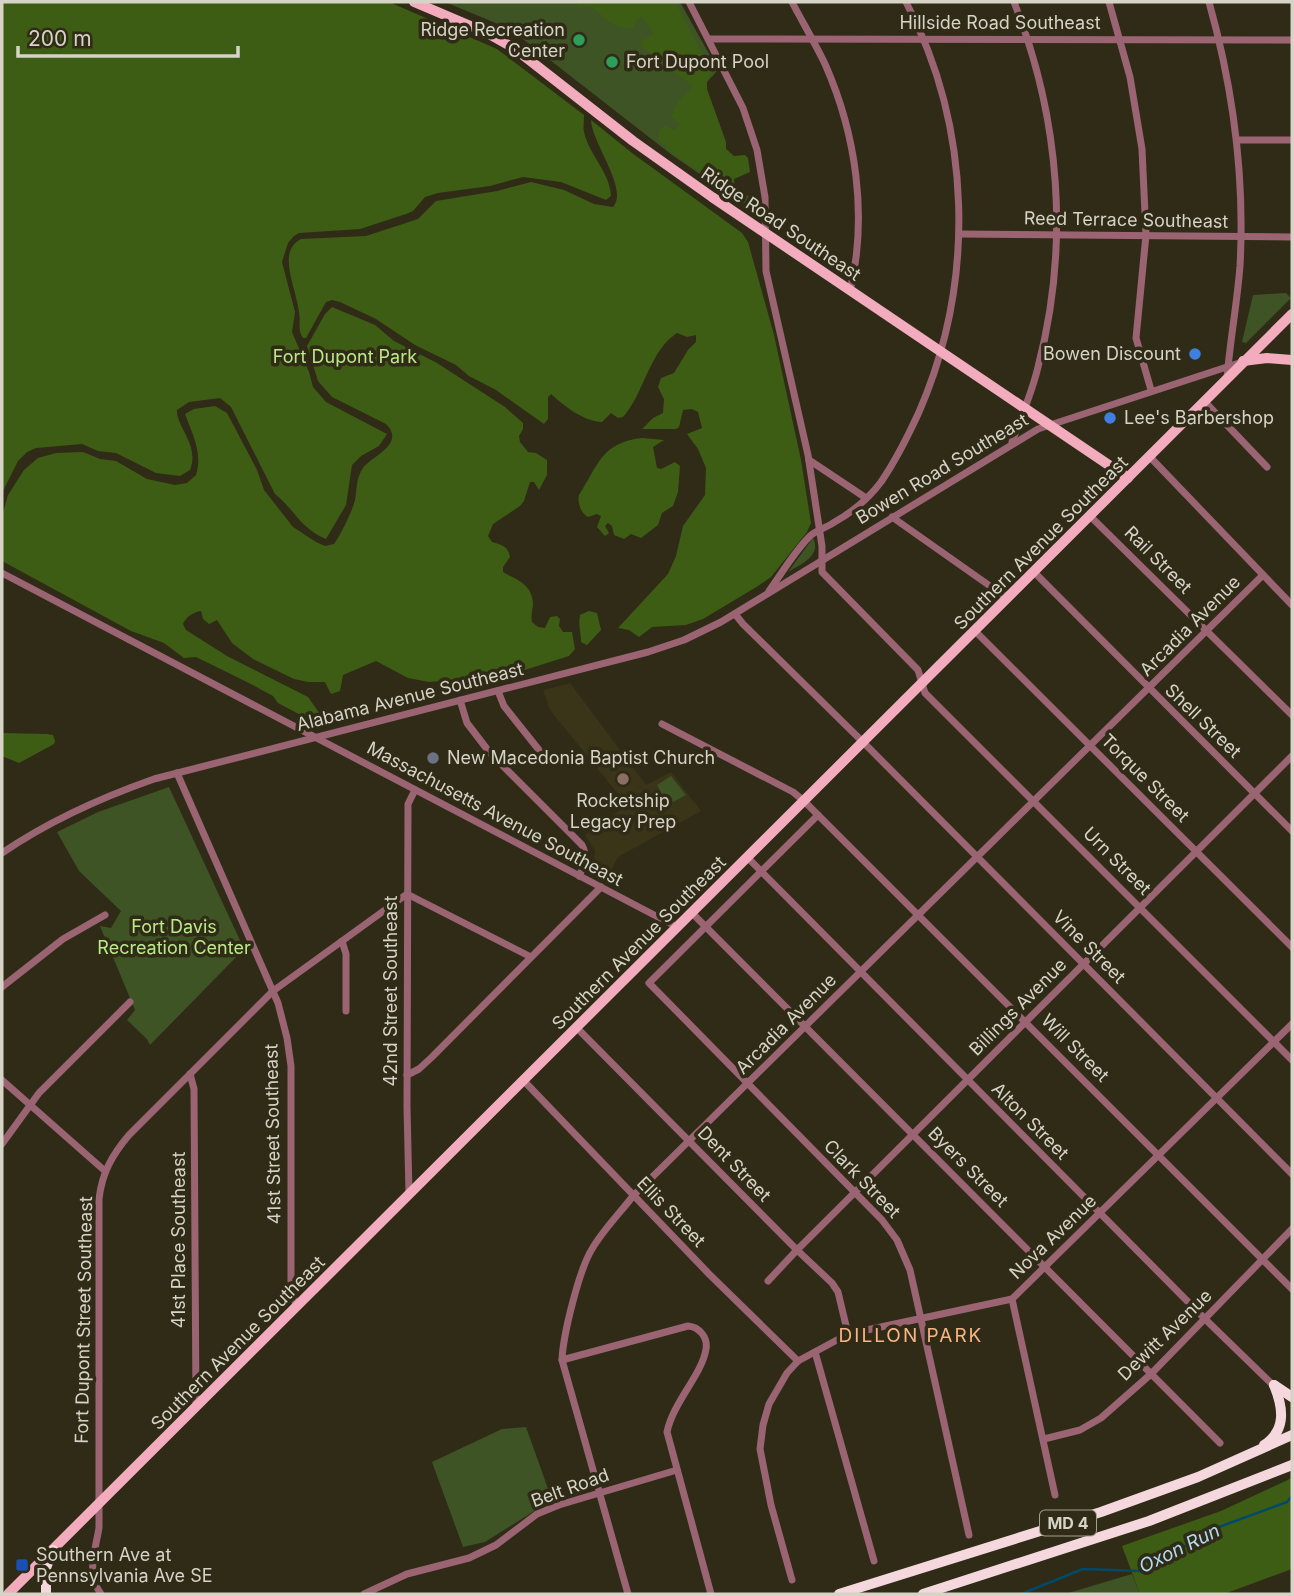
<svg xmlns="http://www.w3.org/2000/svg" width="1294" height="1596" font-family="Inter,sans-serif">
  <rect width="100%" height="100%" fill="#2f2b17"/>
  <path fill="#3a3418" d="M570,683L646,785L671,772L701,811L618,857L608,876L593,868L595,851L585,835L627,805L550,710L543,690Z"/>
  <g fill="#3e5425">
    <path d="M445,2H680L718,70L705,84L733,197L672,155L510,29Z"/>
    <path d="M1286,293L1291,298L1246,343L1242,342L1253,295Z"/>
    <path d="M813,538C822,555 802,564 788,572Z"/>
    <path d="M671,776L686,795L666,806C661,799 662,792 657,785Z"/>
    <path d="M169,787L244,949L150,1045L147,1039L127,1020L135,1010L100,926L111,928L121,911L79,871L57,832L98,812Z"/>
    <path d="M526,1427L552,1500L485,1542L463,1547L432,1462L502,1429Z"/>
    <path d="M1132,1574L1140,1594H1065Z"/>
  </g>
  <g fill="#3e5d14">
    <path d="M2,2H389L497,49L584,115C584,121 583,127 584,132C589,155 610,172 611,196L606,200L561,182L523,177L490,186L438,193L425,197L413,211L406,214L360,229L299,233L294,236L288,243L282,262L295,312L292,332L309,372L313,387L326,402L387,434L379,446L361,456L352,465L346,505L326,539C300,528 295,510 275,494L231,407L220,398L189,402L177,410C176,427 200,445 190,470L180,476L156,473L116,453L98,451L82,444L36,448L27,452L18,461L2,493Z"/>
    <path d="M577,2H675L712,72L707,82V89L726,142V149L734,156L745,155L748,158L750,172L734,179L735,191L756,199V210L748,207L720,185L671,153L659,140V130L665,126L674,130L680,125L671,116L679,101L693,86L641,46L642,41L654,34L642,17L637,19L633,29C606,25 611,21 590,6L577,8Z"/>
    <path d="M591,120L632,153L742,233L748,242L774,335L801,460L811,523L807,532L771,577L758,586L703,619L686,625L652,627L639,637L629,630L618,628L668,574L676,556L683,526L705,495L706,468L698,449L687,434L702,428L698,412L692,409L683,410L679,427L676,429H642L653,418L663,413L664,399L658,387L661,378L674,373L688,350L696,342V335L687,337L677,333C649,351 644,394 623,417L618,418L611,413L602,422C583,421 564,406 551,394L548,397V419L544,424L496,390L469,376L456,365L415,345L376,319L340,302L332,300L326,302L306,338H303C297,330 301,322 299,312C297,295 287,272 289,256C290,248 294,243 301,239L366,236L418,219L436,201L497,191L531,182L564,190L594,204L613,207C629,189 592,144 591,120Z"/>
    <path d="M332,307L375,325L394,341L437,363L505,407L523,423V429L519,436L520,442L528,452L536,453L547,460V475L539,490L534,482H530L524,501L520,506L493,524L488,536L492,542C502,545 508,546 510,557L503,567V572C517,580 533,584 533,605C532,611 531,616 532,622L538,627L545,628L550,617L557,616L560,619L559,626L563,632H572L575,649L569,656L480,684L454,680L429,682L408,678L376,661L343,675L340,691L331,694L325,682H308L294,679L253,659L232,643L217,620L209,624L203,619L201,611C193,612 186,617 183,624L186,630L227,656L308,697L320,714L318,720L314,722L278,703L273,696L251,684L196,657L184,658L164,643L131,631L2,561V516L8,495L24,470L38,458L56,453L83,452L100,459L116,461L147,479L175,485L187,483L196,475C203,453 192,433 185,414L194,409L215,406L227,413L257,470L264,490L293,527L316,542L325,546L334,544C341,534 352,512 355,500C357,489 356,478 363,468C373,455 406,444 386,424L332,397L318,381L307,346L325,314Z"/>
    <path d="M642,438L664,440L653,447L657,468L661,469L675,462L680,466L678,492L673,506L662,513L658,525L641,538L631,534L624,539L614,535L612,526L608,523L605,526L609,533L605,536L597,527L601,516L597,514L588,517C581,513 577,503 579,495C599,464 601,443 642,438Z"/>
    <path d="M589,611L597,613L601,630L587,645L581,642C581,633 578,625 580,615Z"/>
    <path d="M2,733L47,734L53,735L55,741L54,744L19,763L2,756Z"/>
    <path d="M1292,1478V1569L1224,1594H1140L1122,1546L1221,1511Z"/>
  </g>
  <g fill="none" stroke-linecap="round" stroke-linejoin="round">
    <path stroke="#00496a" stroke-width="2.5" d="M1021,1594L1083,1569L1140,1571L1219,1527L1287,1502L1292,1496"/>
    <g stroke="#9b6472" stroke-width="7">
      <path d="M689,2L743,108L757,150L765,197L766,271L808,455L822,546V572L918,670L925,693L1292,1060"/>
      <path d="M792,2C803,23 815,43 825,64C856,134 868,216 850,291"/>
      <path d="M1109,2L1130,77L1142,149L1146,235L1136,338L1151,390"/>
      <path d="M1209,2C1233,88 1245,176 1240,266C1237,304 1230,341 1227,378"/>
      <path d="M709,39L1292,40"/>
      <path d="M1237,140H1292"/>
      <path d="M959,234L1292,237"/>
      <path d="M1205,402L1267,467"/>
      <path d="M1012,442C1021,417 1032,393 1038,367C1070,245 1060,118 1014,2"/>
      <path d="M1150,457L1292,605"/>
      <path d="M809,460L866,498"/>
      <path d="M1090,516L1292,715"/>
      <path d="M892,517L1007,598"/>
      <path d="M1034,572L1292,831"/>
      <path d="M2,573L677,927"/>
      <path d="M769,591C782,573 794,552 810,536C816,530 826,528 833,523C851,513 869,498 881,482C896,460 908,436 919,412C976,281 972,128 906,2"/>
      <path d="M735,614L743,624L870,749L1292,1174"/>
      <path d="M975,631L1292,947"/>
      <path d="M498,691L504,706L539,750"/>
      <path d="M460,700L467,723L490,753L582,845C588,857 585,864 579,876"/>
      <path d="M662,724L793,792L804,801L1292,1289"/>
      <path d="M177,773L278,1003L287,1038L291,1066V1293L297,1306"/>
      <path d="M818,815L649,983L882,1220L897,1240L910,1270L969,1535"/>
      <path d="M2,853C49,821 100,798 154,779L648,652L684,640L721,622L1038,429L1242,362"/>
      <path d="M747,857L1205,1319L1275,1387"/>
      <path d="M692,913L1220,1443"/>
      <path d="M342,941L346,954V1011"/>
      <path d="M2,987L63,939L105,915"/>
      <path d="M577,1028L797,1250L832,1283L838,1292L848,1334"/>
      <path d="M190,1074L194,1089L196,1407"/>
      <path d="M407,1075L419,1069L432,1057L601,887"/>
      <path d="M2,1080L105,1171"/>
      <path d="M524,1081L709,1274L798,1361"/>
      <path d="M2,1144L39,1093L130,1002"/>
      <path d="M409,1194L407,1107L408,804L415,790"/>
      <path d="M768,1281L797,1250L1292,756"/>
      <path d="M1012,1299L1055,1495"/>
      <path d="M815,1352L874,1561"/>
      <path d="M562,1360L688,1326C699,1327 708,1337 706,1349C702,1375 673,1402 667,1432L711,1594"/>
      <path d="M1044,1439L1080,1430L1101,1418L1151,1374L1292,1229"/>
      <path d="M792,1580L771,1505L760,1449L763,1425L769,1404L787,1373L798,1361L848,1334L1012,1299L1292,1024"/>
      <path d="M101,1594C86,1573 95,1552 99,1528V1199C102,1173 112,1155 129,1135L273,991L407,894L531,957"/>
      <path d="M364,1594L407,1574L469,1558L496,1545L537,1514L559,1505L677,1470"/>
      <path d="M628,1594L562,1360C563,1335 579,1270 592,1249C603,1230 620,1213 633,1196L1263,575"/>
    </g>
    <g stroke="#f2acbd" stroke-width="10">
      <path d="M414,2L487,33L514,48L633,141L712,197L1128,478"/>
      <path d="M1243,361L1267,358L1292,360"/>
      <path d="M8,1594L1292,314"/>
    </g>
    <g stroke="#f5d8de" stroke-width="10">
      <path d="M1274,1385L1292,1397"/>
      <path d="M1264,1445C1287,1430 1283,1407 1274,1385"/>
      <path d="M46,1594V1568L53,1550"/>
      <path d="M839,1594L1101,1512L1198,1477L1292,1435"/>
      <path d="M923,1594L1149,1521L1292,1465"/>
    </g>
  </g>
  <g fill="#2e9e5b" stroke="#2f2b17" stroke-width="2.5">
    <circle cx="579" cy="40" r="7"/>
    <circle cx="612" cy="62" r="7"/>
  </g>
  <g fill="#3f7fe0" stroke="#2f2b17" stroke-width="2.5">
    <circle cx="1195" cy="354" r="7"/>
    <circle cx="1110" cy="418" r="7"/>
  </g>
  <circle fill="#6b7280" stroke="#2f2b17" stroke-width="2.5" cx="433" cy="758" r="7"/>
  <circle fill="#8d6e63" stroke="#2f2b17" stroke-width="2.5" cx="623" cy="779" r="7"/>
  <rect fill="#1a4fb4" stroke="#2f2b17" stroke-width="2.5" x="15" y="1558" width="14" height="14" rx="3.5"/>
  <g text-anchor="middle" stroke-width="7" stroke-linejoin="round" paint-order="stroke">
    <rect fill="#2f2b17" stroke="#a4a192" stroke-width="2" x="1040" y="1510.5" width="56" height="25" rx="5"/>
    <g font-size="16" font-weight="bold" fill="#d6d3c7">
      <text x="1068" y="1529">MD 4</text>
    </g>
    <g font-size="18" fill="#d6d3c7" stroke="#2f2b17">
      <text x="1000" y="29">Hillside Road Southeast</text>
      <text transform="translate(1126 220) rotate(1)" y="6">Reed Terrace Southeast</text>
      <text transform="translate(781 224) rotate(34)" y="6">Ridge Road Southeast</text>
      <text transform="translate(942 469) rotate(-31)" y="6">Bowen Road Southeast</text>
      <text transform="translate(1041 543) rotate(-45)" y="6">Southern Avenue Southeast</text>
      <text transform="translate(1158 560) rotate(45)" y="6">Rail Street</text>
      <text transform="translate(1190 626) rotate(-45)" y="6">Arcadia Avenue</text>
      <text transform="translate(410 697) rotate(-14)" y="6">Alabama Avenue Southeast</text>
      <text transform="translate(1203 721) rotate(44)" y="6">Shell Street</text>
      <text transform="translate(1145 778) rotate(45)" y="6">Torque Street</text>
      <text transform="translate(495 814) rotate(28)" y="6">Massachusetts Avenue Southeast</text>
      <text transform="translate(1117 861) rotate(45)" y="6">Urn Street</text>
      <text transform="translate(639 943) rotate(-45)" y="6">Southern Avenue Southeast</text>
      <text transform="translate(1089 947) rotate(45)" y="6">Vine Street</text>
      <text transform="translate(391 991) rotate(-90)" y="6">42nd Street Southeast</text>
      <text transform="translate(1018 1007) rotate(-45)" y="6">Billings Avenue</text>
      <text transform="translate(786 1024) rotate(-45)" y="6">Arcadia Avenue</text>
      <text transform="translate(1075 1048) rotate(45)" y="6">Will Street</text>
      <text transform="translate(1030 1121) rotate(45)" y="6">Alton Street</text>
      <text transform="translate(273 1134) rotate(-91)" y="6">41st Street Southeast</text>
      <text transform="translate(734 1164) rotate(46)" y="6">Dent Street</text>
      <text transform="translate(968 1167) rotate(45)" y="6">Byers Street</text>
      <text transform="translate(862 1179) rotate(46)" y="6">Clark Street</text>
      <text transform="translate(671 1212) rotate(46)" y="6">Ellis Street</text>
      <text transform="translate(1053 1237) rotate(-44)" y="6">Nova Avenue</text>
      <text transform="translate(179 1240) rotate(-90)" y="6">41st Place Southeast</text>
      <text transform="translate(84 1320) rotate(-89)" y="6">Fort Dupont Street Southeast</text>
      <text transform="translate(1165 1335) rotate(-44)" y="6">Dewitt Avenue</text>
      <text transform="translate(238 1343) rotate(-45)" y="6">Southern Avenue Southeast</text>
      <text transform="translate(570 1488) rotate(-20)" y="6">Belt Road</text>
    </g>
    <g font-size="18" fill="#d6d3c7" stroke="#2f2b17" text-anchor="start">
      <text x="565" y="36" text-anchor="end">Ridge Recreation<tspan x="565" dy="21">Center</tspan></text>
      <text x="626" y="68">Fort Dupont Pool</text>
      <text x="1181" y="360" text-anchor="end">Bowen Discount</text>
      <text x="1124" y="424">Lee's Barbershop</text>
      <text x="447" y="764">New Macedonia Baptist Church</text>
      <text x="623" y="807" text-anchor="middle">Rocketship<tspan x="623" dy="21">Legacy Prep</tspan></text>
      <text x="36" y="1561">Southern Ave at<tspan x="36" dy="21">Pennsylvania Ave SE</tspan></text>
    </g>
    <g font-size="18" fill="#bae988" stroke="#2f2b17">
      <text x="345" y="363">Fort Dupont Park</text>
      <text x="174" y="933">Fort Davis<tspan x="174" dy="21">Recreation Center</tspan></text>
    </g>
    <g font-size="19" letter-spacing="2" fill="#f7b484" stroke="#2f2b17">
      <text x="911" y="1342">DILLON PARK</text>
    </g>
    <g font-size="19" font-style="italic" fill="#b2daf2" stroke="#2f2b17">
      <text transform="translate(1179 1548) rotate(-26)" y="7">Oxon Run</text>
    </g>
  </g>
  <rect width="1294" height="1596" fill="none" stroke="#d6d3c7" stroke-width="7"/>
  <path d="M18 46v10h220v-10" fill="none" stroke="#d6d3c7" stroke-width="3.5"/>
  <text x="28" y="46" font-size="21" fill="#d6d3c7" stroke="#2f2b17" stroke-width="5" paint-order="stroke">200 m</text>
</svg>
